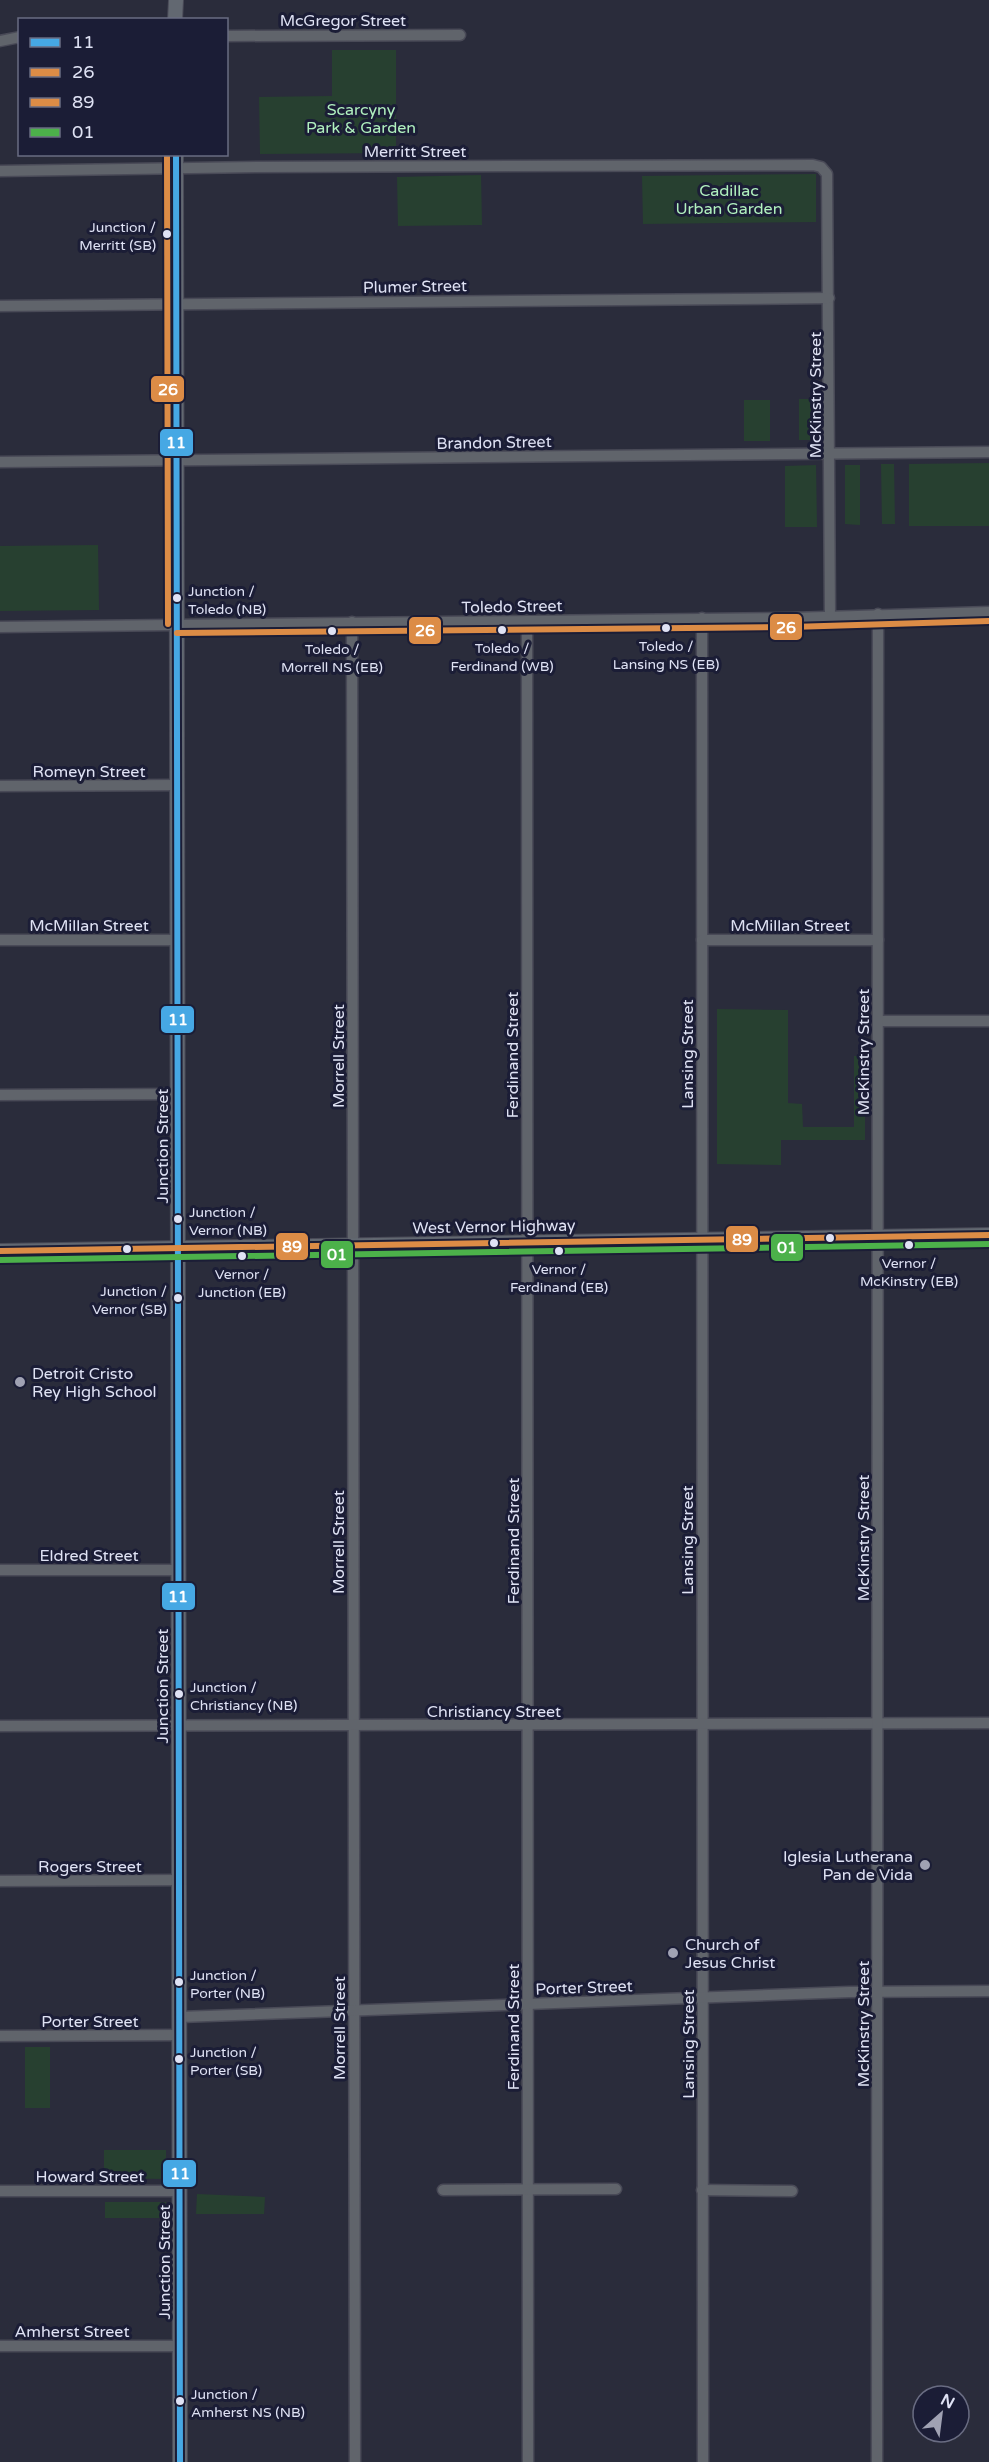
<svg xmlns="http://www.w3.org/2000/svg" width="989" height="2462" font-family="'Varela Round',sans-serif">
  <rect width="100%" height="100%" fill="#2a2c3b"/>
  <g fill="#274030">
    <path d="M332,50H396V153L260,154L259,97L332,96Z"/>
    <path d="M816,174V222L643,224L642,176Z"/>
    <path d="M481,175L482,225L398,226L397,177Z"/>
    <rect x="799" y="399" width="18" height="41"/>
    <rect x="744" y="400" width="26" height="41"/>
    <path d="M989,463V526H909V464Z"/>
    <path d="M881,464H894L895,524H882Z"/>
    <path d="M816,465L817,527H785V466Z"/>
    <path d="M845,465H860V525L845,524Z"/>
    <path d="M98,545L99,610L0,611V546Z"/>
    <path d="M717,1009L788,1010V1103L802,1104L803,1127H854V1056H865V1140H781V1165L717,1164Z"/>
    <rect x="25" y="2047" width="25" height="61"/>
    <path d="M104,2150H166V2179L104,2178Z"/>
    <path d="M197,2194L265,2197L264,2214H196Z"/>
    <rect x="105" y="2202" width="61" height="16"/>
  </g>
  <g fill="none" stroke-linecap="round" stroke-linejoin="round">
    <g stroke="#494a57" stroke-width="13">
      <g id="street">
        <path d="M226,36L460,35"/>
        <path d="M0,41L20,37"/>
        <path d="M0,171L257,167L813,165L821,167L827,174L830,616"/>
        <path d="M0,306L829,298"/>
        <path d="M0,462L989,452"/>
        <path d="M702,618L703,2462"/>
        <path d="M527,621L528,2462"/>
        <path d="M352,622L355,2462"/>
        <path d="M0,627L791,618L989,612"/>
        <path d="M0,786L177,785"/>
        <path d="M0,940H177"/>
        <path d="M702,940H878"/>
        <path d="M878,1021H989"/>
        <path d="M0,1095L178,1094"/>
        <path d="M0,1570H179"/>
        <path d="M0,1726L989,1723"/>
        <path d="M0,1881L179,1880"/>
        <path d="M180,2017L849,1992L989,1991"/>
        <path d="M0,2036L180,2035"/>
        <path d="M443,2190L616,2189"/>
        <path d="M702,2190L792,2191"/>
        <path d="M0,2191H180"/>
        <path d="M0,2346H180"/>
        <path d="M877,2462L878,614"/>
      </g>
    </g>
    <g stroke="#494a57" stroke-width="16">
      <g id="secondary">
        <path d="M175,20L176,0"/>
        <path d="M176,154L180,2462"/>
        <path d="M0,1251L989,1235"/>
      </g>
    </g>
    <use href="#street" stroke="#60646b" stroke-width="10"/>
    <use href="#secondary" stroke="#626871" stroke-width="14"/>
    <g stroke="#1b1d36" stroke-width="10">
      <path id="bus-1" d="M176,154L180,2462"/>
    </g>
    <g stroke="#1b1d36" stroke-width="10">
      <g id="bus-2">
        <path d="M167,154L168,624"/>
        <path d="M177,633L791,627L989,621"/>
      </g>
    </g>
    <g stroke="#1b1d36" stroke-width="10">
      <path id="bus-3" d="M0,1251L989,1235"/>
    </g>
    <g stroke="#1b1d36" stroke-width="10">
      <path id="bus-4" d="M0,1260L989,1244"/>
    </g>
    <use href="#bus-1" stroke="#46a8e4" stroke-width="6"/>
    <use href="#bus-2" stroke="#dc8c46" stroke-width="6"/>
    <use href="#bus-3" stroke="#dc8c46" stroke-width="6"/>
    <use href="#bus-4" stroke="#4cb14a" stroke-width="6"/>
  </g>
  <g fill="#dfe2f4" stroke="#1b1d36" stroke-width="2">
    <circle cx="167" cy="234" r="5"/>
    <circle cx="177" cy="598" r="5"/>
    <circle cx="666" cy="628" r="5"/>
    <circle cx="502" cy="630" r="5"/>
    <circle cx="332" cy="631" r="5"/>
    <circle cx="178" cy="1219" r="5"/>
    <circle cx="830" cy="1238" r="5"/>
    <circle cx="494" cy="1243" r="5"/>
    <circle cx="909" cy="1245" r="5"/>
    <circle cx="127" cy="1249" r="5"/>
    <circle cx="559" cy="1251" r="5"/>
    <circle cx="242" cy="1256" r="5"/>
    <circle cx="178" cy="1298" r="5"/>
    <circle cx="179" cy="1694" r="5"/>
    <circle cx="179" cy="1982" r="5"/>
    <circle cx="179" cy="2059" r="5"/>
    <circle cx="180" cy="2401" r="5"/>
  </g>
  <g fill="#a0a2b3" stroke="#1b1d36" stroke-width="2">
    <circle cx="20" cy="1382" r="6"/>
    <circle cx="925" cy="1865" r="6"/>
    <circle cx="673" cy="1953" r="6"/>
  </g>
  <g text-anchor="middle" stroke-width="6" stroke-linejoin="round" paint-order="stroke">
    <g font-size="14" fill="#dfe2f4" stroke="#1b1d36" text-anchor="start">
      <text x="156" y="232" text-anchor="end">Junction /<tspan x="156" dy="18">Merritt (SB)</tspan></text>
      <text x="188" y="596">Junction /<tspan x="188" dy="18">Toledo (NB)</tspan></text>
      <text x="666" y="651" text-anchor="middle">Toledo /<tspan x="666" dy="18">Lansing NS (EB)</tspan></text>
      <text x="502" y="653" text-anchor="middle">Toledo /<tspan x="502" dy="18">Ferdinand (WB)</tspan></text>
      <text x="332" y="654" text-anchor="middle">Toledo /<tspan x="332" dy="18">Morrell NS (EB)</tspan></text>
      <text x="189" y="1217">Junction /<tspan x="189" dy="18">Vernor (NB)</tspan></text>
      <text x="909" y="1268" text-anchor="middle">Vernor /<tspan x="909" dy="18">McKinstry (EB)</tspan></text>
      <text x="559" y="1274" text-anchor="middle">Vernor /<tspan x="559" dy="18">Ferdinand (EB)</tspan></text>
      <text x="242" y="1279" text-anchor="middle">Vernor /<tspan x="242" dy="18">Junction (EB)</tspan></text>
      <text x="167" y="1296" text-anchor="end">Junction /<tspan x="167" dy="18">Vernor (SB)</tspan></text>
      <text x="190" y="1692">Junction /<tspan x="190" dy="18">Christiancy (NB)</tspan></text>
      <text x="190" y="1980">Junction /<tspan x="190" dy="18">Porter (NB)</tspan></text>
      <text x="190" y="2057">Junction /<tspan x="190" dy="18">Porter (SB)</tspan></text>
      <text x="191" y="2399">Junction /<tspan x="191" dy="18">Amherst NS (NB)</tspan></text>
    </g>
    <g font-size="16" fill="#dfe2f4" stroke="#1b1d36">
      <text x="343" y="26">McGregor Street</text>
      <text x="415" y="157">Merritt Street</text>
      <text transform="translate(415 286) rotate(-1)" y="6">Plumer Street</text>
      <text transform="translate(815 395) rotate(-90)" y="6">McKinstry Street</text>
      <text transform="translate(494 442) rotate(-1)" y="6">Brandon Street</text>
      <text transform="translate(512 606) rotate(-1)" y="6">Toledo Street</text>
      <text x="89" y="777">Romeyn Street</text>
      <text x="89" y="931">McMillan Street</text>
      <text x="790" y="931">McMillan Street</text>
      <text transform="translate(863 1052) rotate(-90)" y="6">McKinstry Street</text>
      <text transform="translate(687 1054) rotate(-90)" y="6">Lansing Street</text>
      <text transform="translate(512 1055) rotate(-90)" y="6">Ferdinand Street</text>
      <text transform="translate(338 1056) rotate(-90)" y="6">Morrell Street</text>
      <text transform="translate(162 1146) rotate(-90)" y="6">Junction Street</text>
      <text transform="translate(494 1226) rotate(-1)" y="6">West Vernor Highway</text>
      <text transform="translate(863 1538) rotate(-90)" y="6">McKinstry Street</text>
      <text transform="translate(687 1540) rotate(-90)" y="6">Lansing Street</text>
      <text transform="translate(513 1541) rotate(-90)" y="6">Ferdinand Street</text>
      <text transform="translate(338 1542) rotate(-90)" y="6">Morrell Street</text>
      <text x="89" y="1561">Eldred Street</text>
      <text transform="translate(162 1686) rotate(-90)" y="6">Junction Street</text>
      <text x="494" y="1717">Christiancy Street</text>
      <text x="90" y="1872">Rogers Street</text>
      <text transform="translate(584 1987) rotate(-2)" y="6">Porter Street</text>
      <text x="90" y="2027">Porter Street</text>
      <text transform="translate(863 2024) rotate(-90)" y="6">McKinstry Street</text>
      <text transform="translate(513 2027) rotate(-90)" y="6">Ferdinand Street</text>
      <text transform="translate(339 2028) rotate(-90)" y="6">Morrell Street</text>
      <text transform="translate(688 2044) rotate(-90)" y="6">Lansing Street</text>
      <text x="90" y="2182">Howard Street</text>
      <text transform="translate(164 2262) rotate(-90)" y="6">Junction Street</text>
      <text x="72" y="2337">Amherst Street</text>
    </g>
    <g font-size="16" fill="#b0f0be" stroke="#1b1d36">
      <text x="361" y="115">Scarcyny<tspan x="361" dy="18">Park &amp; Garden</tspan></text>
      <text x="729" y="196">Cadillac<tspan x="729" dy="18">Urban Garden</tspan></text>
    </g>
    <g font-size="16" fill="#dfe2f4" stroke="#1b1d36" text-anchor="start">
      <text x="32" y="1379">Detroit Cristo<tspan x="32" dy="18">Rey High School</tspan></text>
      <text x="913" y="1862" text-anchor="end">Iglesia Lutherana<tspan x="913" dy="18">Pan de Vida</tspan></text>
      <text x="685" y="1950">Church of<tspan x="685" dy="18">Jesus Christ</tspan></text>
    </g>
  </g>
  <g stroke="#1b1d36" stroke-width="2">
    <rect x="150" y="375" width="35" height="28" rx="6" fill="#dc8c46"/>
    <rect x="159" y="428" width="35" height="29" rx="6" fill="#46a8e4"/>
    <rect x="769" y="613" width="34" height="28" rx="6" fill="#dc8c46"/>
    <rect x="408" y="616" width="34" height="29" rx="6" fill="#dc8c46"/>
    <rect x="160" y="1005" width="35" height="29" rx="6" fill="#46a8e4"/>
    <rect x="725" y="1225" width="34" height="28" rx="6" fill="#dc8c46"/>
    <rect x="275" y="1232" width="34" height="29" rx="6" fill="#dc8c46"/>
    <rect x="770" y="1233" width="34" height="29" rx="6" fill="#4cb14a"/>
    <rect x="320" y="1240" width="34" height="29" rx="6" fill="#4cb14a"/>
    <rect x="161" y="1582" width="35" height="29" rx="6" fill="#46a8e4"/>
    <rect x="162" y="2159" width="35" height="29" rx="6" fill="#46a8e4"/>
  </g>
  <g font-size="16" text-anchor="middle" font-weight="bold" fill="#fff">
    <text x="168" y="395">26</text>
    <text x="176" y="448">11</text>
    <text x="786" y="633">26</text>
    <text x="425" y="636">26</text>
    <text x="178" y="1025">11</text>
    <text x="742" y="1245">89</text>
    <text x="292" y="1252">89</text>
    <text x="787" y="1253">01</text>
    <text x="337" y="1260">01</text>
    <text x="178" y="1602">11</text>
    <text x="180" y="2179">11</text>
  </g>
  <rect x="18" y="18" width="210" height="138" fill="#1b1d36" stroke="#696c82" stroke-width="1.5"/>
  <rect x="30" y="38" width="30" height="9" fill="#46a8e4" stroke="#696c82" stroke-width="1.5"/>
  <text x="72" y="48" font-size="18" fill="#dfe2f4">11</text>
  <rect x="30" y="68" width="30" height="9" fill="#dc8c46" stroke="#696c82" stroke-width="1.5"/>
  <text x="72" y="78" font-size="18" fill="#dfe2f4">26</text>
  <rect x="30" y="98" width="30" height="9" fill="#dc8c46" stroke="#696c82" stroke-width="1.5"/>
  <text x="72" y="108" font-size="18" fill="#dfe2f4">89</text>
  <rect x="30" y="128" width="30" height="9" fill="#4cb14a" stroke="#696c82" stroke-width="1.5"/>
  <text x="72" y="138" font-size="18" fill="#dfe2f4">01</text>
  <g transform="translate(941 2414) rotate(28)"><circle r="28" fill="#1b1d36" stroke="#696c82" stroke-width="1.5"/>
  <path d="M0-4.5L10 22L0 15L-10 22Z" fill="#a0a2b3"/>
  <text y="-9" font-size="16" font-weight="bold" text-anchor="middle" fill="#dfe2f4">N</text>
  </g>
</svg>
